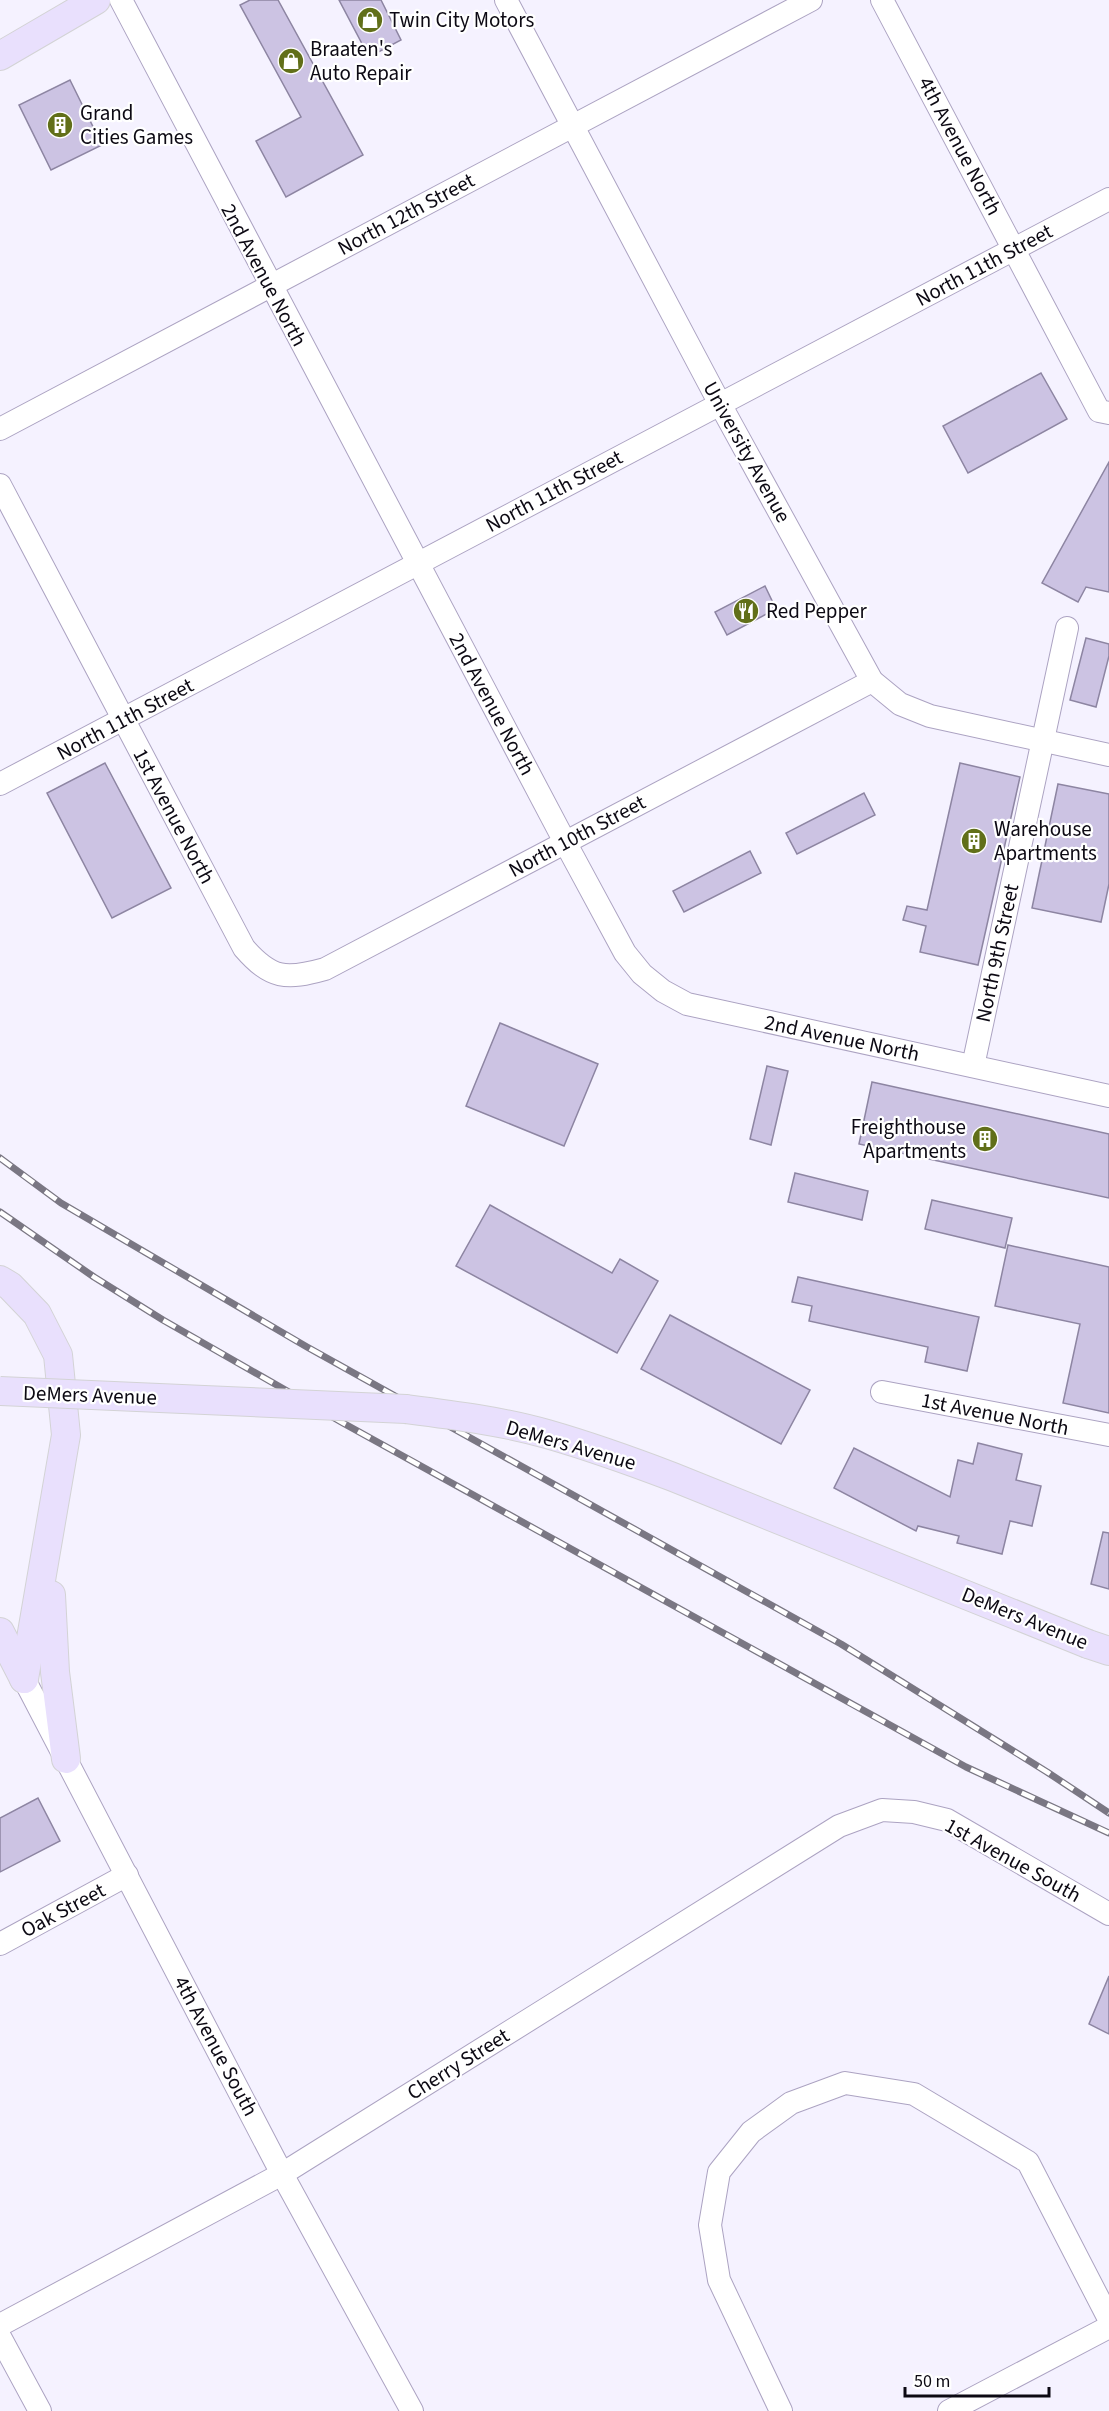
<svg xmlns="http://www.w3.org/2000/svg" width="1109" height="2411" font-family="'Source Sans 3',sans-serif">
  <rect width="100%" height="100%" fill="#f5f2ff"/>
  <g fill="#ccc3e3" stroke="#8d85a2" stroke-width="1.5">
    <path d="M250,0H278L363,155L286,197L256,141L301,117L240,5Z"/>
    <path d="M339,0H381L401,40L369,57Z"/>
    <path d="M70,80L102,145L51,170L19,105Z"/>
    <path d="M1041,373L1067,419L968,473L943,426Z"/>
    <path d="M1109,462V592L1086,587L1078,602L1042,583Z"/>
    <path d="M765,586L776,609L727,635L715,612Z"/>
    <path d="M1086,638L1109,644V656L1096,707L1070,700Z"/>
    <path d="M105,763L171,888L112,918L47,793Z"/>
    <path d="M960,763L1020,777L978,965L920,952L926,926L903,920L907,906L927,910Z"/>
    <path d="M1058,784L1109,794V884L1101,922L1032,908Z"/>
    <path d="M864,793L875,815L797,854L786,833Z"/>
    <path d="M750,851L761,873L684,912L673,891Z"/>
    <path d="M500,1023L598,1064L564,1146L466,1106Z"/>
    <path d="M767,1066L788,1071L771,1145L750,1139Z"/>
    <path d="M872,1082L1109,1134V1198L859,1144Z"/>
    <path d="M795,1173L868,1191L862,1220L788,1202Z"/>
    <path d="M932,1200L1012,1218L1005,1248L925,1229Z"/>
    <path d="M490,1205L612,1273L620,1259L658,1281L617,1353L456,1266Z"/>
    <path d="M1008,1245L1109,1267V1413L1063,1403L1080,1324L995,1306Z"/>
    <path d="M798,1277L979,1317L967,1371L925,1362L928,1347L809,1321L812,1306L792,1302Z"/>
    <path d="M670,1315L810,1390L781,1444L641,1369Z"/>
    <path d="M978,1443L1022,1454L1016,1480L1041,1486L1032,1526L1010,1521L1002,1554L957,1543L959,1536L918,1526L916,1531L834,1488L854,1448L950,1497L958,1460L973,1464Z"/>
    <path d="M1103,1532L1109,1533V1589L1091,1584Z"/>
    <path d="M38,1798L60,1841L0,1872V1818Z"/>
    <path d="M1109,1976V2034L1089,2024Z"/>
  </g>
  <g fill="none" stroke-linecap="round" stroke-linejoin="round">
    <g stroke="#aca3c2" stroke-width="24">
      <g id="minor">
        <path d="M121,0L565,842L625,953L642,974L663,991L687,1004L1109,1096"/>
        <path d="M506,0L720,404L872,681L900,704L930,716L1109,755"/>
        <path d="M882,0L1099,411L1109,413"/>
        <path d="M0,429L811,0"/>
        <path d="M0,485L244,948C271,979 286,980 325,969L872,681"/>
        <path d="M0,784L1109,199"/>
        <path d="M973,1066L1067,628"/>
        <path d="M882,1392L1109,1435"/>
        <path d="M24,1679L282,2174L412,2411"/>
        <path d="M0,1944L127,1875"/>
        <path d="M0,2325L282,2174L839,1826L882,1810L914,1812L947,1820L1109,1914"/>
        <path d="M0,2337L40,2411"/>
        <path d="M781,2411L719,2280L710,2225L719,2172L751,2132L791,2103L845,2083L914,2094L1028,2162L1109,2319"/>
        <path d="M949,2411L1109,2327"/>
      </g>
    </g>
    <g stroke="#d3d3d5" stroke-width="30">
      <g id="major">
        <path d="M0,56L96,0"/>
        <path d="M0,1280L10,1286L37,1314L58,1355L66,1435L24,1679"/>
        <path d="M51,1595L55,1672L66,1759"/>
        <path d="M0,1632L24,1679"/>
        <path d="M1088,1644L1109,1651"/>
      </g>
    </g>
    <use href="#minor" stroke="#fff" stroke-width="22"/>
    <use href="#major" stroke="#e9e0fd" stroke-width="28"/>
    <g stroke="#7a7783" stroke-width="7">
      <g id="rail">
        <path d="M0,1158L61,1203L307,1347L841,1644L1047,1772L1109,1813"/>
        <path d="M0,1212L94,1277L163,1320L343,1423L966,1767L1109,1833"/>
      </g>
    </g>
    <use href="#rail" stroke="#fff" stroke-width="4.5" stroke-dasharray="14" stroke-linecap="butt"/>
    <g stroke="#d3d3d5" stroke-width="30" stroke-linecap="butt">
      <path id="major-bridge" d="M0,1391L406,1409C453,1415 501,1421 547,1434C589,1446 631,1461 673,1477L1088,1644"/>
    </g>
    <use href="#major-bridge" stroke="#e9e0fd" stroke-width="28"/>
  </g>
  <defs>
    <g id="shop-disc" transform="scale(1.35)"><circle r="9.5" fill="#616f19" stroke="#fff"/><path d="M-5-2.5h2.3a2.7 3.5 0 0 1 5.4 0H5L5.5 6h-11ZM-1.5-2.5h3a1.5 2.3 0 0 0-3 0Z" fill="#fff"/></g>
    <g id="building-disc" transform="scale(1.35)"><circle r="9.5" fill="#616f19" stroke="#fff"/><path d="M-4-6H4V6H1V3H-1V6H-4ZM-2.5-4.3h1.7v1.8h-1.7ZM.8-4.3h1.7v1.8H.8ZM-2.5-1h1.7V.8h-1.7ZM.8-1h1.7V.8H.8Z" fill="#fff"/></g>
    <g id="restaurant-disc" transform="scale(1.35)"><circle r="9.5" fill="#616f19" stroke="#fff"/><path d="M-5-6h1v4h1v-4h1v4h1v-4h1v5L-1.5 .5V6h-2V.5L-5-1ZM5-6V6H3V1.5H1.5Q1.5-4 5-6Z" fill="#fff"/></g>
  </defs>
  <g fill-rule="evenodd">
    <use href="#shop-disc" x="370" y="20"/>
    <use href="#shop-disc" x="291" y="61"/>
    <use href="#building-disc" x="60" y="125"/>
    <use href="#restaurant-disc" x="746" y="611"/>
    <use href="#building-disc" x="974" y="841"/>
    <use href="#building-disc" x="985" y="1139"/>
  </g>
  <g text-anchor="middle" stroke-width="4.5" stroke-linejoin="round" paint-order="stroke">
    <g font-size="21" fill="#0c0913" stroke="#fff" text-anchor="start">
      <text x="389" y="27">Twin City Motors</text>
      <text x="310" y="56">Braaten's<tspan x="310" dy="24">Auto Repair</tspan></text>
      <text x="80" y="120">Grand<tspan x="80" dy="24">Cities Games</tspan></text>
      <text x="766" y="618">Red Pepper</text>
      <text x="994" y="836">Warehouse<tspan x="994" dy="24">Apartments</tspan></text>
      <text x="966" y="1134" text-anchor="end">Freighthouse<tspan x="966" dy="24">Apartments</tspan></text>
    </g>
    <g font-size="21" fill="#0c0913" stroke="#fff">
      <text transform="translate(960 146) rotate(62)" y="7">4th Avenue North</text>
      <text transform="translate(406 214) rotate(-28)" y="7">North 12th Street</text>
      <text transform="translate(984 265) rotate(-28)" y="7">North 11th Street</text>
      <text transform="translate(264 275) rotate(62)" y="7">2nd Avenue North</text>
      <text transform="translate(747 452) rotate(61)" y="7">University Avenue</text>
      <text transform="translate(554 491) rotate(-28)" y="7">North 11th Street</text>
      <text transform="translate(492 704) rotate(62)" y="7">2nd Avenue North</text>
      <text transform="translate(125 719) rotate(-28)" y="7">North 11th Street</text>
      <text transform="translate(174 816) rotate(62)" y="7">1st Avenue North</text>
      <text transform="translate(577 836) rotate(-28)" y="7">North 10th Street</text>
      <text transform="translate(997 953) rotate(-78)" y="7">North 9th Street</text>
      <text transform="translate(842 1038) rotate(12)" y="7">2nd Avenue North</text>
      <text transform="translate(90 1395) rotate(2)" y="7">DeMers Avenue</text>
      <text transform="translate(995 1414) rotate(11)" y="7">1st Avenue North</text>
      <text transform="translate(571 1445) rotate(16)" y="7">DeMers Avenue</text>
      <text transform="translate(1025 1618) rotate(22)" y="7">DeMers Avenue</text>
      <text transform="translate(1013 1860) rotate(29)" y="7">1st Avenue South</text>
      <text transform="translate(63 1910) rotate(-28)" y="7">Oak Street</text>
      <text transform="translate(216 2046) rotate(62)" y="7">4th Avenue South</text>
      <text transform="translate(458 2064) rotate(-32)" y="7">Cherry Street</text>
    </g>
  </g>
  <path d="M905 2387v9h144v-9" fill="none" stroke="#0c0913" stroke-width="3"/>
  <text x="914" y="2387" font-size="18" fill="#0c0913" stroke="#ffffff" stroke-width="4.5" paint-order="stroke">50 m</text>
</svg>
